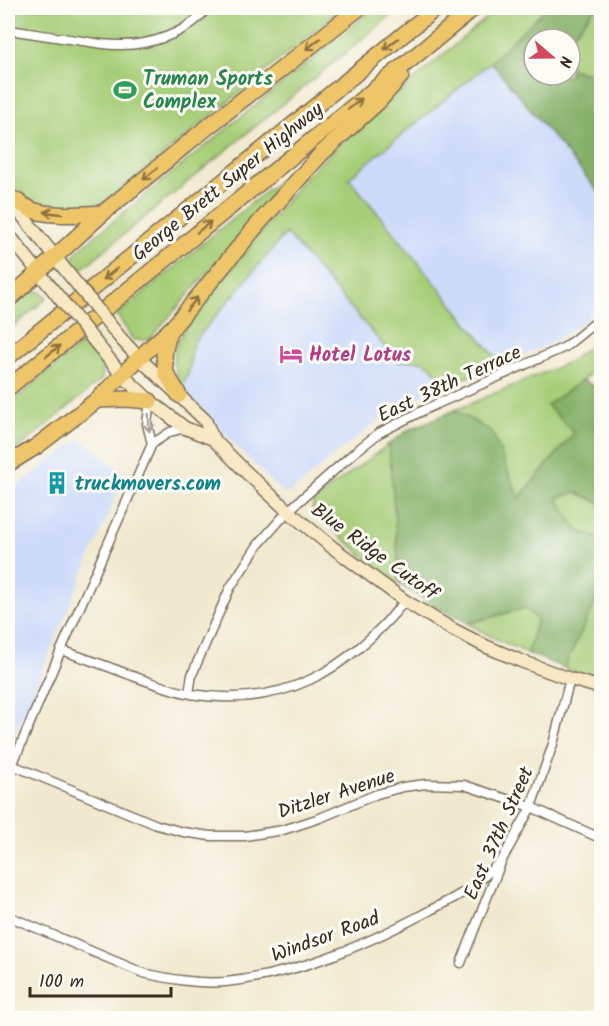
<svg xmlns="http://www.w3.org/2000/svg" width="609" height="1026" font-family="Kalam,sans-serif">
  <rect width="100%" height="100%" fill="#fdfcf7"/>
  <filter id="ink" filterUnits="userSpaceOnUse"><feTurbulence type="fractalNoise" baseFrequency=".0167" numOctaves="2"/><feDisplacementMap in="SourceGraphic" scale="12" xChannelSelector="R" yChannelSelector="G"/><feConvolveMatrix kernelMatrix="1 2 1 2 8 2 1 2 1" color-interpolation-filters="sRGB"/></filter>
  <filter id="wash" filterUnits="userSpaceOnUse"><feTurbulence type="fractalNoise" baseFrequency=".008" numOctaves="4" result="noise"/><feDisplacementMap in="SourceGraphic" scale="24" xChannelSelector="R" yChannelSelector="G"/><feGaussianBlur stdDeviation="1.35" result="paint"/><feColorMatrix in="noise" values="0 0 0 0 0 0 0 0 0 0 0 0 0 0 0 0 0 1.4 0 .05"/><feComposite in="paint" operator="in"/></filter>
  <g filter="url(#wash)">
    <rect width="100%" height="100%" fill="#f1e9cf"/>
    <g fill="#cddbfa">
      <path d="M491,62L601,195V301L584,322L549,344L502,365L349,178Z"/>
      <path d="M286,233L398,362L414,359L431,364L444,385L392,410L326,462L291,493H282L181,388L189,372L193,343Z"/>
      <path d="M81,438L125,475L8,751V493Z"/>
    </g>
    <g fill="#a6cd77" stroke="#707c4a" stroke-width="1.5">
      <path d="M8,8H343L108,200L91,209L45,207L27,198L8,178Z"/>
      <path d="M374,8H400L79,271L72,260L77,251Z"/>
      <path d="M498,8H546L491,62L349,178L502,365L444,385C429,362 427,357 398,362L286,233L193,343L189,372L181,388L173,362L176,344L189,323L306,176L363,123Z"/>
      <path d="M595,8H601V70L582,73L570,68L569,39Z"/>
      <path d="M300,166L149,340H133L117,315L272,186Z"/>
      <path d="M31,289L41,292L47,298L8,331V309Z"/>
      <path d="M601,336V370L597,369L548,405L574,433L519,499L492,432L455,410L569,362L598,340Z"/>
      <path d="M83,343L102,365V379L23,445L8,454V405Z"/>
      <path d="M389,444L400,584L375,566L312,512L313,501Z"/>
      <path d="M576,492L601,503V540L577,530L557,498Z"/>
      <path d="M597,598L601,600V680L564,668Z"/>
      <path d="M525,608L538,620L527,653L494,638L468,624Z"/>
    </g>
    <g fill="#84b068" stroke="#606d43" stroke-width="1.5">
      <path d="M546,8H595L569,39H534V75H570V68L582,73L601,70V195L491,62Z"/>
      <path d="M583,380L601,391V503L576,492L557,498L577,530L601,540V600L597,599L564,668L527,653L537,620L525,608L468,623L438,608L400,584L389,444L408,430L455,410L492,432L519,498L574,433L547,405Z"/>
    </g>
  </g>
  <g filter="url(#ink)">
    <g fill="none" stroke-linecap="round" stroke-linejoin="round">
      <g stroke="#7b6d5c" stroke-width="11">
        <g id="minor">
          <path d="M8,30C30,33 53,37 76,40C89,42 103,45 117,45C148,46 188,34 207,8"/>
          <path d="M150,401L147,424L152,444"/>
          <path d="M61,650C84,658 107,666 130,675C149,682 170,690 191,694C283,709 347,671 405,601"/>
          <path d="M189,693L192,675L197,663L230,588L258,545L288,511L355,452L379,433L428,408L565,347L596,322L602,316"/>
          <path d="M12,765L157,825L183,832L210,836H245L283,830L320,818L377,794L403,787L426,784L464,785L531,807L602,839"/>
          <path d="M8,775L61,650L152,444L170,432L185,428"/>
          <path d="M8,916L143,973C170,979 197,984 225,982C296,975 365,945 427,912C443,903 461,896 475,884C485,877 493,868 502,860"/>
          <path d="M461,963L502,860L531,807L553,744L570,679"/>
        </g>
      </g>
      <g stroke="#7b6d5c" stroke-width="15">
        <g id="secondary">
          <path d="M10,200L67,272"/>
          <path d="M8,234L49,285"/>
          <path d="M122,340L139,358L205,420L213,439L246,472L288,511L332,547L405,601L450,628L485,646L521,661L570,679L602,688"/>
          <path d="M104,353L122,375L150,401L185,428L213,439"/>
        </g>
      </g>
      <g stroke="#7b6d5c" stroke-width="18">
        <g id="motorway">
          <path d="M8,196C16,200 24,206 32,210C51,217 83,214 103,213"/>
          <path d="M8,300L103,213L195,137L359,8"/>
          <path d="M169,331L164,355L166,373L179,395"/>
          <path d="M8,357L436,8"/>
          <path d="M8,388L474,8"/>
          <path d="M97,400L126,399L150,401"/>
          <path d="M8,464L37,446L97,400L139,358L173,327L258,224L322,153L378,102L401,76"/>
        </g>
      </g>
      <use href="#minor" stroke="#fff" stroke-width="8"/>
      <use href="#secondary" stroke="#f8e8c3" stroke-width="12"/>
      <use href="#motorway" stroke="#eec569" stroke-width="15"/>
      <g stroke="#7b6d5c" stroke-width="15" stroke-linecap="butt">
        <g id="secondary-bridge">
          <path d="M67,272L122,340"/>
          <path d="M49,285L104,353"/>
        </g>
      </g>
      <use href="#secondary-bridge" stroke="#f8e8c3" stroke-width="12"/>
    </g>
    <defs><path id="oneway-shaft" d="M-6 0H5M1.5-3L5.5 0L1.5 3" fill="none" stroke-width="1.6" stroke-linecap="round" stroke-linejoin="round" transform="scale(1.5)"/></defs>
    <g stroke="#8c7040">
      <use href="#oneway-shaft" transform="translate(313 44) rotate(142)"/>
      <use href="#oneway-shaft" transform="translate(391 44) rotate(141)"/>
      <use href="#oneway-shaft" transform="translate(355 104) rotate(-39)"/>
      <use href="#oneway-shaft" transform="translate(150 174) rotate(141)"/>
      <use href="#oneway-shaft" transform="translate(53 213) rotate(-174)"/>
      <use href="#oneway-shaft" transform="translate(204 227) rotate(-39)"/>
      <use href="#oneway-shaft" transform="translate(110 274) rotate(141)"/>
      <use href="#oneway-shaft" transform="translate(192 304) rotate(-51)"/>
      <use href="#oneway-shaft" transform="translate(53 351) rotate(-39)"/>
    </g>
    <use stroke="#a79f9a" href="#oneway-shaft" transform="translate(149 423) rotate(88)"/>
  </g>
  <defs>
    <g id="stadium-bare" transform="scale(1.8)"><path d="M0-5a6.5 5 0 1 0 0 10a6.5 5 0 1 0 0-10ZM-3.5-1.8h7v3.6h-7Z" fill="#2e9e5b" stroke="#fdfcf7" stroke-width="2.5" paint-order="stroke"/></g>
    <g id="hotel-bare" transform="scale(1.8)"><path d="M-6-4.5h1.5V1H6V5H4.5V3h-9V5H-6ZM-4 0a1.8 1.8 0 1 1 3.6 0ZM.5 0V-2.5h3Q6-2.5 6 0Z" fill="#d1479c" stroke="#fdfcf7" stroke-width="2.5" paint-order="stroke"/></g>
    <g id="building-bare" transform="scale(1.8)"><path d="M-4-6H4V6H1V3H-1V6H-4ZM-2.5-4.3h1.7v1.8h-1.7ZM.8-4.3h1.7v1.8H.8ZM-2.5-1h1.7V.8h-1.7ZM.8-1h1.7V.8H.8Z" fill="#0f9aa8" stroke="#fdfcf7" stroke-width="2.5" paint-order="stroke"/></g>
  </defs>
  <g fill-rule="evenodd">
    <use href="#stadium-bare" x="125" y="90"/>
    <use href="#hotel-bare" x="291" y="354"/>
    <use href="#building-bare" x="57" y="483"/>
  </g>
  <g text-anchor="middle" stroke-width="6" stroke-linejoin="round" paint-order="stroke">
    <g font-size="20" font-weight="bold" fill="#27864d" stroke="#fdfcf7" text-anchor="start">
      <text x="143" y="85">Truman Sports<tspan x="143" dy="23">Complex</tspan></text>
    </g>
    <g font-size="20" fill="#3b2a1e" stroke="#fdfcf7">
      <text transform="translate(227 181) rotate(-39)" y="7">George Brett Super Highway</text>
      <text transform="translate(449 383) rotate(-25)" y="7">East 38th Terrace</text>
      <text transform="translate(375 551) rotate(36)" y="7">Blue Ridge Cutoff</text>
      <text transform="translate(336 793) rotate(-18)" y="7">Ditzler Avenue</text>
      <text transform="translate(498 833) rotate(-66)" y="7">East 37th Street</text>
      <text transform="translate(325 936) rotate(-20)" y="7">Windsor Road</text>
    </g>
    <g font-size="20" font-weight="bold" fill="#b23c85" stroke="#fdfcf7" text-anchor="start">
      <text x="309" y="361">Hotel Lotus</text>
    </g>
    <g font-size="20" font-weight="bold" fill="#0d838f" stroke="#fdfcf7" text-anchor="start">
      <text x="75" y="490">truckmovers.com</text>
    </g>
  </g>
  <rect width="609" height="1026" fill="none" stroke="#fdfcf7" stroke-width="30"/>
  <g transform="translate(552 57) rotate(110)"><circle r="28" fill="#fdfcf7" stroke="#afa8a0" stroke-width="1.5"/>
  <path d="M0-4.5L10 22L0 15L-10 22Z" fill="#d1495b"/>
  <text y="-9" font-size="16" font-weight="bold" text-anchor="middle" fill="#3b2a1e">N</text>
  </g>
  <path d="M30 987v9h141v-9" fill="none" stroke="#3b2a1e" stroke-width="3"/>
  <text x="39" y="987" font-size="18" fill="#3b2a1e" stroke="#fdfcf7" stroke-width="4.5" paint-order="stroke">100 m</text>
</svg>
